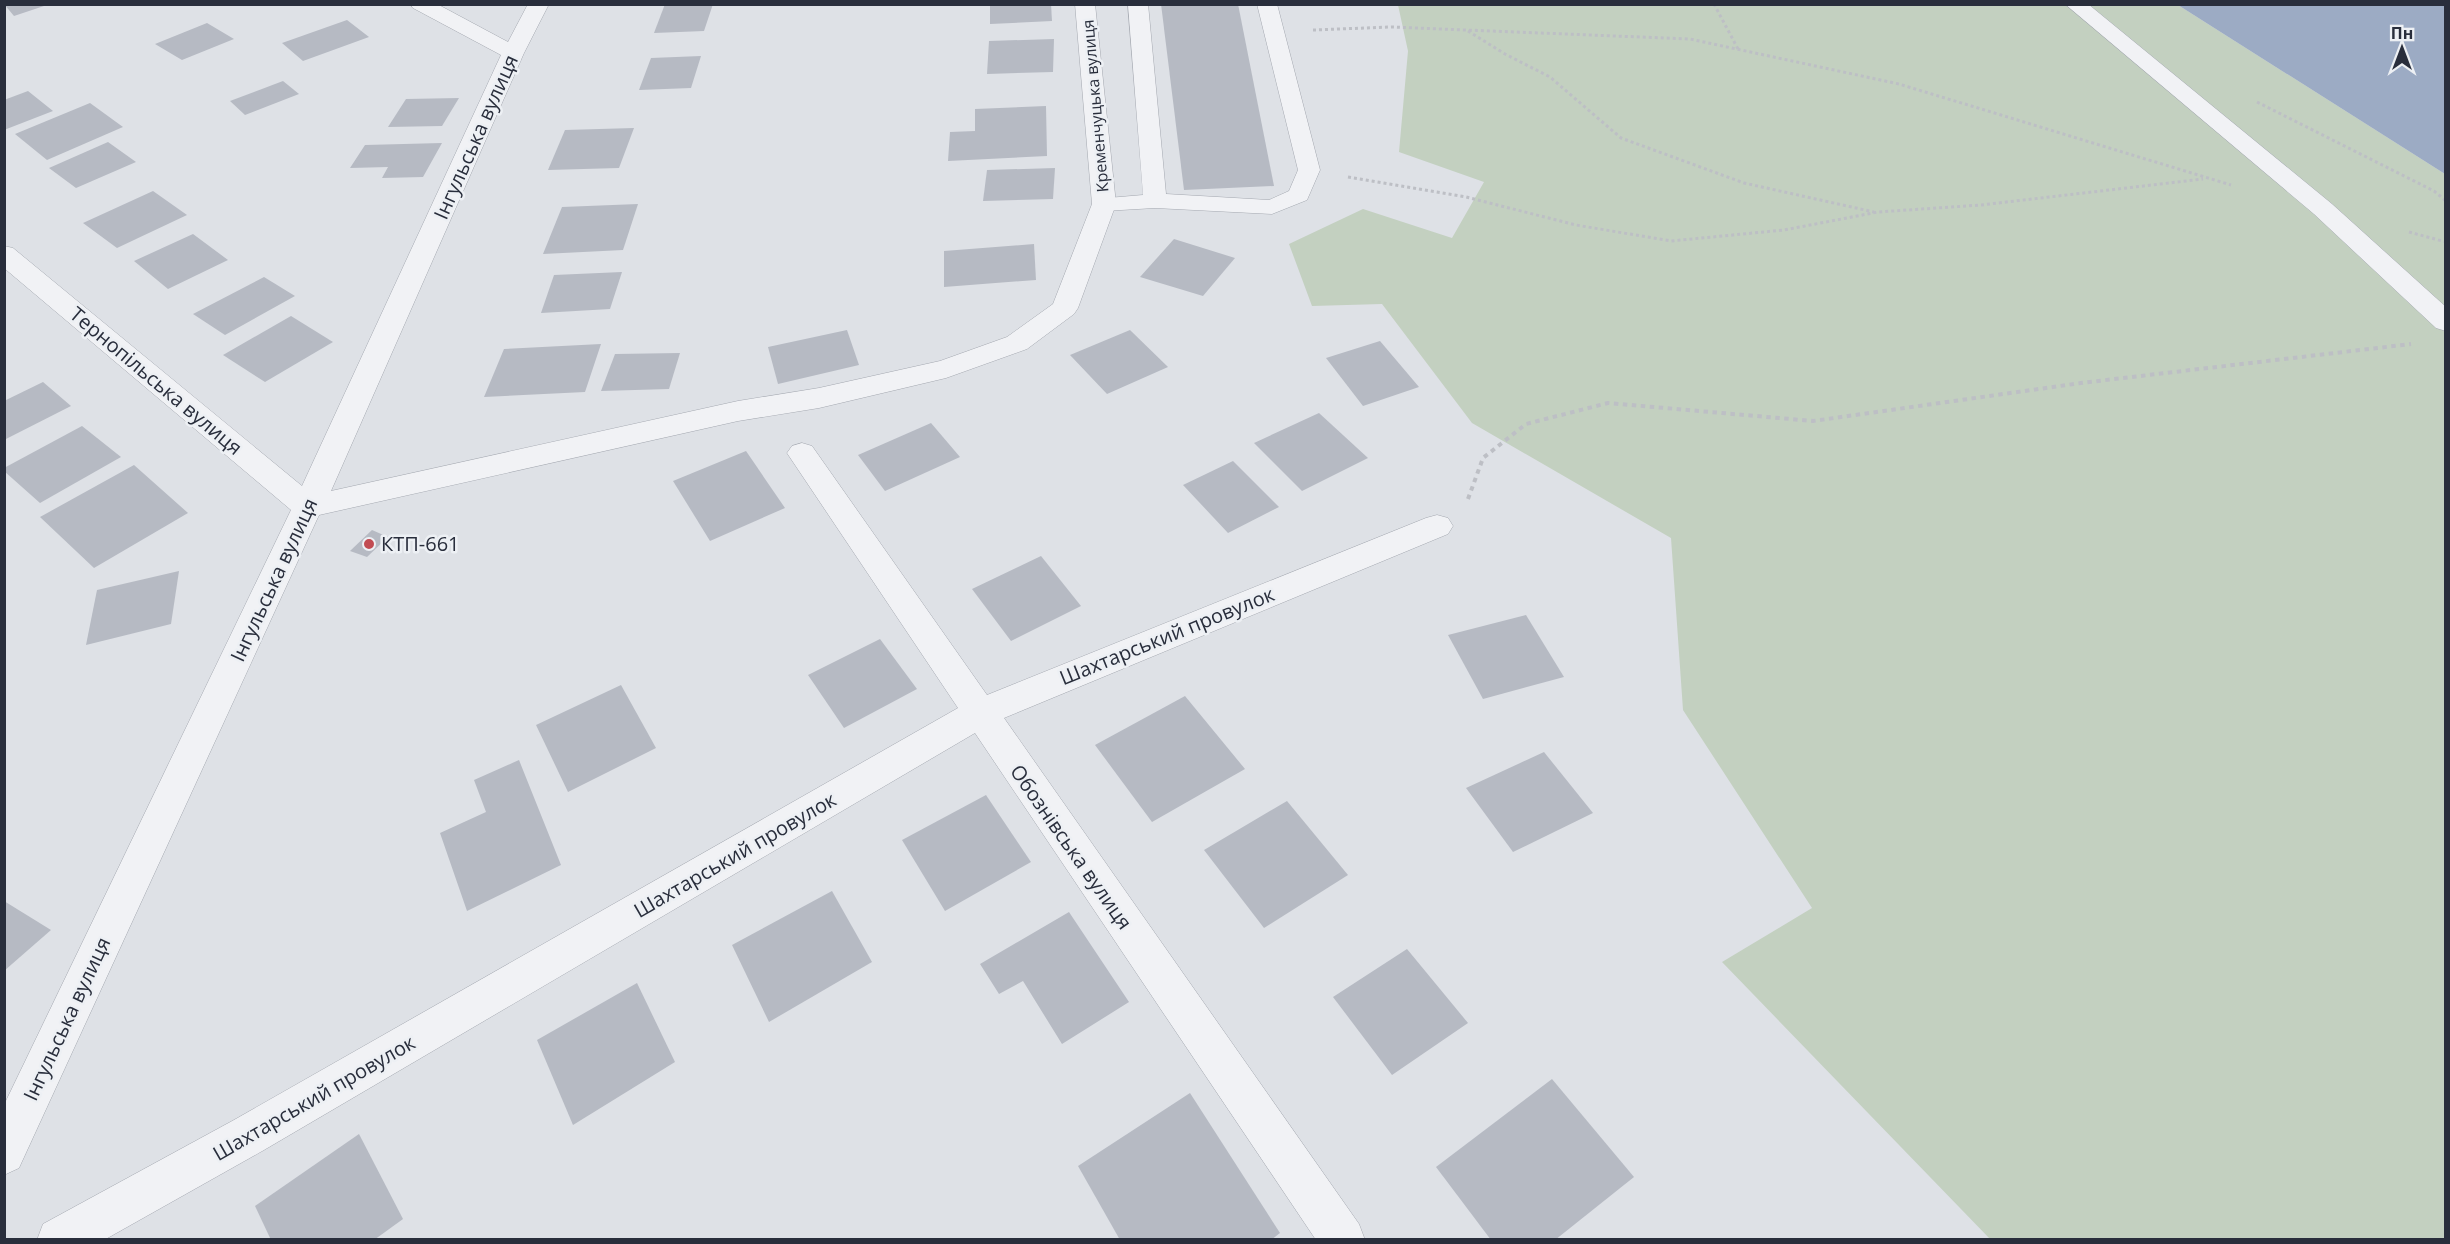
<svg xmlns="http://www.w3.org/2000/svg" width="2450" height="1244" font-family="'Open Sans',sans-serif">
  <rect width="100%" height="100%" fill="#dee1e6"/>
  <path fill="#c3d0c0" d="M1398,5H2178L2445,174V1239H1990L1722,962L1812,908L1683,710L1671,538L1472,423L1382,304L1312,306L1289,244L1363,209L1452,238L1484,182L1399,152L1408,51Z"/>
  <path fill="#9cabc4" d="M2178,5H2445V174Z"/>
  <g fill="#b6bac3">
    <path d="M4,4H47V5L14,16Z"/>
    <path d="M665,4H713L704,31L654,33Z"/>
    <path d="M990,4H1051L1052,21L990,24Z"/>
    <path d="M1161,4H1238L1274,186L1184,190Z"/>
    <path d="M347,20L369,37L303,61L282,43Z"/>
    <path d="M207,23L234,39L182,60L155,44Z"/>
    <path d="M1054,39L1053,72L987,74L989,41Z"/>
    <path d="M701,56L691,88L639,90L651,58Z"/>
    <path d="M283,81L299,94L245,115L230,101Z"/>
    <path d="M28,91L53,111L4,130V100Z"/>
    <path d="M459,98L442,126L388,127L406,99Z"/>
    <path d="M90,103L123,127L47,160L15,134Z"/>
    <path d="M1046,106L1047,156L948,161L950,132L975,131V109Z"/>
    <path d="M634,128L619,168L548,170L565,130Z"/>
    <path d="M108,142L136,162L76,188L49,168Z"/>
    <path d="M442,143L423,177L382,178L388,167L350,168L365,145Z"/>
    <path d="M1055,168L1053,199L983,201L987,170Z"/>
    <path d="M153,191L187,215L117,248L83,223Z"/>
    <path d="M638,204L623,250L543,254L562,207Z"/>
    <path d="M193,234L228,260L168,289L134,261Z"/>
    <path d="M1174,239L1235,258L1203,296L1140,277Z"/>
    <path d="M1034,244L1036,280L944,287V251Z"/>
    <path d="M622,272L610,309L541,313L554,275Z"/>
    <path d="M264,277L295,296L225,335L193,314Z"/>
    <path d="M291,316L333,342L265,382L223,355Z"/>
    <path d="M847,330L859,365L778,384L768,347Z"/>
    <path d="M1130,330L1168,367L1107,394L1070,355Z"/>
    <path d="M1380,341L1419,387L1363,406L1326,358Z"/>
    <path d="M601,344L585,392L484,397L504,349Z"/>
    <path d="M680,353L669,389L601,391L615,354Z"/>
    <path d="M43,382L71,406L4,440V401Z"/>
    <path d="M1319,413L1368,458L1302,491L1254,443Z"/>
    <path d="M931,423L960,457L885,491L858,455Z"/>
    <path d="M82,426L121,457L40,503L4,471V468Z"/>
    <path d="M746,451L785,508L710,541L673,481Z"/>
    <path d="M1233,461L1279,507L1228,533L1183,485Z"/>
    <path d="M134,465L188,513L94,568L40,517Z"/>
    <path d="M372,530L388,537L367,557L350,551Z"/>
    <path d="M1041,556L1081,606L1011,641L972,589Z"/>
    <path d="M179,571L171,624L86,645L97,590Z"/>
    <path d="M1526,615L1564,677L1483,699L1448,635Z"/>
    <path d="M880,639L917,689L844,728L808,675Z"/>
    <path d="M621,685L656,748L568,792L536,725Z"/>
    <path d="M1185,696L1245,769L1152,822L1095,745Z"/>
    <path d="M1544,752L1593,813L1513,852L1466,788Z"/>
    <path d="M519,760L561,865L467,911L440,833L486,812L474,780Z"/>
    <path d="M986,795L1031,862L945,911L902,840Z"/>
    <path d="M1287,801L1348,875L1264,928L1204,850Z"/>
    <path d="M832,891L872,962L769,1022L732,945Z"/>
    <path d="M4,901L51,930L4,971Z"/>
    <path d="M1069,912L1129,1002L1062,1044L1023,981L999,994L980,964Z"/>
    <path d="M1407,949L1468,1023L1392,1075L1333,997Z"/>
    <path d="M637,983L675,1062L573,1125L537,1040Z"/>
    <path d="M1552,1079L1634,1177L1555,1240H1491L1436,1167Z"/>
    <path d="M1190,1093L1280,1233L1271,1240H1120L1078,1166Z"/>
    <path d="M359,1134L403,1219L374,1240H271L255,1206Z"/>
  </g>
  <g fill="none" stroke-linecap="round" stroke-linejoin="round">
    <g stroke="#a4a8b0" stroke-width="1">
      <path id="lane" d="M1128,4H1148L1166,194L1269,200L1289,191L1298,170L1257,4H1277L1320,170L1307,200L1272,214L1155,208L1104,211L1096,209L1092,204L1096,199L1143,195Z"/>
    </g>
    <g stroke="#a4a8b0" stroke-width="1">
      <g id="street">
        <path d="M410,4H437L508,42L528,4H549L524,53L331,491L738,401L819,388L940,361L1007,337L1053,304L1092,204L1075,4H1095L1116,204L1078,308L1074,314L1027,349L946,378L819,408L738,421L319,515L19,1168L4,1175V1105L291,510L4,268V246L13,248L302,486L501,55L413,8Z"/>
        <path d="M2065,4H2088L2332,204L2446,307V331L2436,328L2314,214Z"/>
        <path d="M802,443L812,446L987,695L1426,518L1437,515L1448,518L1453,526L1448,534L1004,718L1359,1224L1365,1240H1316L975,733L264,1150L104,1240H37L43,1224L234,1120L958,708L787,453L792,446Z"/>
      </g>
    </g>
    <g stroke="#bdbfc5" stroke-width="3" stroke-dasharray="3 3" stroke-linecap="butt">
      <path d="M1714,4L1738,49"/>
      <path d="M1313,30L1391,27L1690,39L1899,84L2231,185"/>
      <path d="M1468,31L1505,54L1550,77L1621,138L1744,183L1874,212"/>
      <path d="M2257,102L2434,191L2446,201"/>
      <path d="M1348,177L1466,197L1576,225L1671,241L1784,230L1878,212L1981,205L2203,179"/>
      <path d="M2409,232L2446,242"/>
    </g>
    <path stroke="#bdbfc5" stroke-width="4" stroke-dasharray="4.5 4.5" stroke-linecap="butt" d="M1468,499L1483,458L1526,424L1608,403L1813,421L2081,383L2411,344"/>
    <use href="#lane" fill="#f1f2f5" fill-rule="evenodd"/>
    <use href="#street" fill="#f1f2f5" fill-rule="evenodd"/>
  </g>
  <circle fill="#c24c53" stroke="#edf0f4" stroke-width="2" cx="369" cy="544" r="6"/>
  <g text-anchor="middle" stroke-width="5" stroke-linejoin="round" paint-order="stroke">
    <g font-size="16" fill="#292e3c" stroke="#edf0f4">
      <text transform="translate(1095 106) rotate(-95)" y="6">Кременчуцька вулиця</text>
    </g>
    <g font-size="20" fill="#292e3c" stroke="#edf0f4">
      <text transform="translate(476 137) rotate(-66)" y="7">Інгульська вулиця</text>
      <text transform="translate(156 381) rotate(40)" y="7">Тернопільська вулиця</text>
      <text transform="translate(274 580) rotate(-65)" y="7">Інгульська вулиця</text>
      <text transform="translate(1167 636) rotate(-22)" y="7">Шахтарський провулок</text>
      <text transform="translate(1071 847) rotate(55)" y="7">Обознівська вулиця</text>
      <text transform="translate(735 855) rotate(-30)" y="7">Шахтарський провулок</text>
      <text transform="translate(67 1019) rotate(-65)" y="7">Інгульська вулиця</text>
      <text transform="translate(314 1098) rotate(-30)" y="7">Шахтарський провулок</text>
    </g>
    <g font-size="20" fill="#292e3c" stroke="#edf0f4" text-anchor="start">
      <text x="381" y="551">КТП-661</text>
    </g>
  </g>
  <rect width="2450" height="1244" fill="none" stroke="#292e3c" stroke-width="12"/>
  <g transform="translate(2402 48)" stroke="#edf0f4" stroke-width="4.5" paint-order="stroke">
  <path d="M0-4.5L10 22L0 15L-10 22Z" fill="#292e3c"/>
  <text y="-9" font-size="16" font-weight="bold" text-anchor="middle" fill="#292e3c">Пн</text>
  </g>
</svg>
